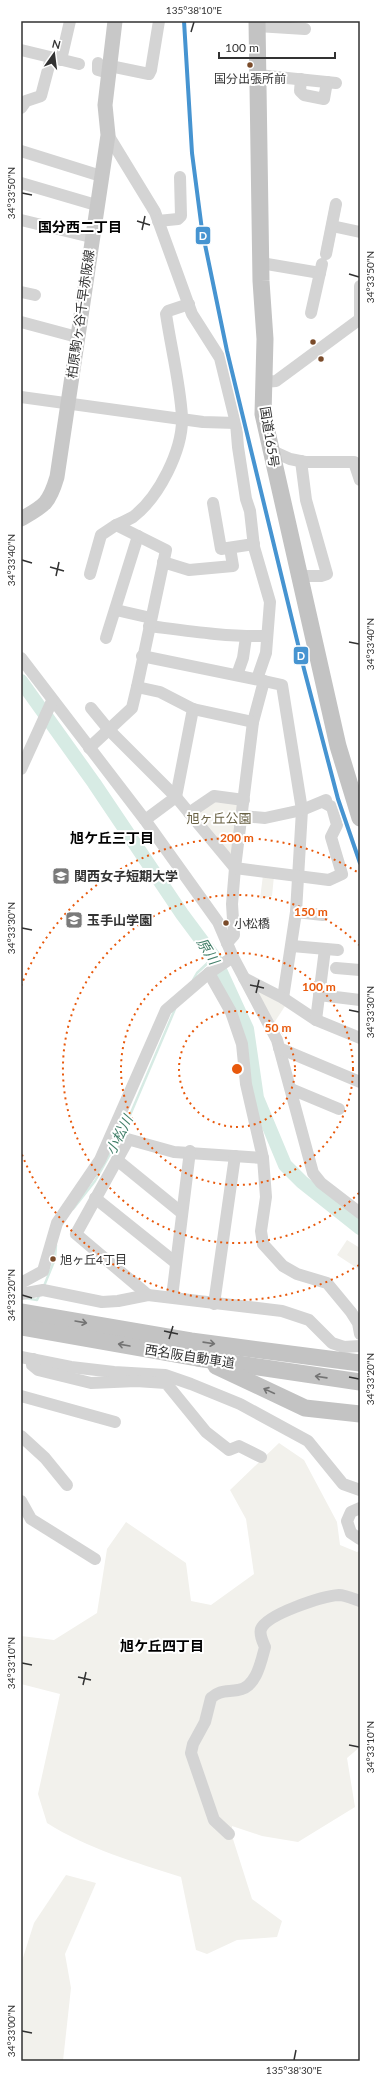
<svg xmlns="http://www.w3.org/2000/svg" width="381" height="2082" font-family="Lato,'Noto Sans JP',sans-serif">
  <rect width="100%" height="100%" fill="#fff"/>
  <g fill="#f2f1ec">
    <path d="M210,802L238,803L234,852L227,854L196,813Z"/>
    <path d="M263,875L274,876L272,896L260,899Z"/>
    <path d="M255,987L285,1006L274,1023Z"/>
    <path d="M347,1240L360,1248V1270L337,1255Z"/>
    <path d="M279,1443L304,1460L337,1522L340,1545L357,1552L360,1550V1747L347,1758L355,1807L298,1842L262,1836L232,1826L233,1839L252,1899L282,1921L277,1937L237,1940L207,1954L196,1950L181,1877C135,1862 88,1849 47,1823L38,1794L60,1694L21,1684V1636L54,1640L97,1613L107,1549L126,1522L186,1563L191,1601L211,1605L254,1574L246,1519L230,1490Z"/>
    <path d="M66,1875L96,1883L65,1954L71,1988L63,2061H21V1964L34,1923Z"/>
  </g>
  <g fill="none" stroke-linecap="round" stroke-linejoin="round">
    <g stroke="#d7ebe4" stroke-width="2.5">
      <path d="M193,980L197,973L214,957"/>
      <path d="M122,1134L175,1009"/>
      <path d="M73,1209L95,1181L118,1140"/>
      <path d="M44,1286L55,1259L56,1245"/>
      <path d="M25,1298L37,1300L40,1294"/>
    </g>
    <path stroke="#d7ebe4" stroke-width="14" d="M21,681L94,783L182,914L214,957L247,1029L257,1098L285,1165L302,1182L360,1228"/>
    <g stroke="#d4d4d4" stroke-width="12">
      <path d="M257,26L305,29"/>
      <path d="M21,50L79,64"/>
      <path d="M61,60L70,21"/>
      <path d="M98,63V70L109,73"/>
      <path d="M110,66L149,74L151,70L159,21"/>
      <path d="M258,75L336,83"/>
      <path d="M301,79L300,91L304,95L324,99L327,82"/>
      <path d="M21,108L26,101L41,96L51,58"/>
      <path d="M108,135L155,212L192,314L220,358L236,423L238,447L246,499L250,511L254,547L270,602L266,653L257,679"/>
      <path d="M21,151L101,176"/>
      <path d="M21,183L96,205"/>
      <path d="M21,220L91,237"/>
      <path d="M158,221L178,219L181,216L180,177"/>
      <path d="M332,226L360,232"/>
      <path d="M326,254L336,204"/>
      <path d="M261,263L320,273"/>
      <path d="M360,286V316"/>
      <path d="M21,292L35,295"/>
      <path d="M311,313L322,264"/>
      <path d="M21,322L77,337"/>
      <path d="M264,382L276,381L360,319"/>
      <path d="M21,397L203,422L236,423"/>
      <path d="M270,450L290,459L305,462H354L360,480"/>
      <path d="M213,503L221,549L254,544"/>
      <path d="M163,562L189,570L233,566L230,548"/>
      <path d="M90,574L101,535L116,525"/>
      <path d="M299,576H321L327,574L306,500L301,461"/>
      <path d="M116,610L151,618"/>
      <path d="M149,626C188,631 227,637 266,636"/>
      <path d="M106,638L138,536"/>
      <path d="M142,656L264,681L253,722L235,868L232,904L234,935L227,943"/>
      <path d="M21,658L145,820L218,922L233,957L277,1040L313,1173L321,1183L360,1213"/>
      <path d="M237,675L243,658L246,637"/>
      <path d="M264,681L282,685L302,810L296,912L283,998"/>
      <path d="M137,687L160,692L193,709L253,722"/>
      <path d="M91,708L109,730L176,797L235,868L329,880L342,874L331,837L337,825L332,807L323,802"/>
      <path d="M89,748L132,708L137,687L166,550L116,525C122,522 128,520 133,517C159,497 183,450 182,417C180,383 171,348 166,314L168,311L189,304"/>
      <path d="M21,769L52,701"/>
      <path d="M189,813L214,796L244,800"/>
      <path d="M242,816L265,818L302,810L326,800"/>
      <path d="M145,820L176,797L193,709"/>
      <path d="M296,912L323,915"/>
      <path d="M292,946L338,950"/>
      <path d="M336,968L360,970"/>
      <path d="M209,973L231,1012L242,1044L246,1084L263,1158L266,1197L261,1231L263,1244L283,1266L297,1274L327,1283L351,1312L358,1323L360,1334"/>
      <path d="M244,978L283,998L316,1020L360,1038"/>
      <path d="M319,995L360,1000"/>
      <path d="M316,1020L325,949"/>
      <path d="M279,1048L360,1082"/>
      <path d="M291,1089L339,1109"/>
      <path d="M120,1137L174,1152L263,1158"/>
      <path d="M128,1140L76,1234L148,1295"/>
      <path d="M117,1160L182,1213"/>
      <path d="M95,1198L176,1263"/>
      <path d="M21,1283L43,1271L57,1223L100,1160L166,1010L209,973L233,957"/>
      <path d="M21,1294L43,1290L102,1302L118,1301L148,1295L282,1311L309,1320L332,1343L344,1347L360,1346"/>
      <path d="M172,1297L190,1151"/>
      <path d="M214,1304L235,1156"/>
      <path d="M21,1357L71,1367L114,1372L165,1375L191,1384L240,1404L308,1441L343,1484L360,1490"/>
      <path d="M33,1359L32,1365L38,1370L91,1383L136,1381L166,1383L206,1432L229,1450L239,1446L261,1457"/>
      <path d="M21,1396L115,1422"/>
      <path d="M21,1436L45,1458L67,1485"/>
      <path d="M21,1501L31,1519L95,1559"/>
      <path d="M360,1508L351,1512L347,1521L351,1533L360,1539"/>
      <path d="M229,1834L214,1820L191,1753L193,1744L205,1722L211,1698C220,1690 226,1692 238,1690C256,1688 261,1662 265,1647C263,1642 259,1635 261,1629C267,1614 323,1596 339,1595C345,1595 354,1599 360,1601"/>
    </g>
    <path stroke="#c8c8c8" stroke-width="15" d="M21,519C44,506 49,504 57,477L108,135L105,105L115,21"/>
    <g stroke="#c3c3c3" stroke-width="17">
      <path d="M257,21L261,281L265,339L263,414L338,746L360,818"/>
      <path d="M21,1312L191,1341L360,1363"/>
      <path d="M21,1327L197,1358L360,1382"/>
      <path d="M216,1366L305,1408L360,1414"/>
    </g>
    <g stroke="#fff" stroke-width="7">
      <path id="rail-1" d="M184,21L192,153L202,230L227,351L304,669L338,799L360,863"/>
    </g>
    <use href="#rail-1" stroke="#4694d1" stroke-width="4"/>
  </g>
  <defs><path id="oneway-shaft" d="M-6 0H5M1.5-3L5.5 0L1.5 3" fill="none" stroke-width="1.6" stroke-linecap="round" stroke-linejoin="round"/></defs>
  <g stroke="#737373">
    <use href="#oneway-shaft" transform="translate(81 1322) rotate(10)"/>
    <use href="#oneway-shaft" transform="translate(209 1343) rotate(8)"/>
    <use href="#oneway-shaft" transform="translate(124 1345) rotate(-170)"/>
    <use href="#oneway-shaft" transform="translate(321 1377) rotate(-172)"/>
    <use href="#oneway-shaft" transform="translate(269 1391) rotate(-155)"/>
  </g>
  <path fill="none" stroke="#323232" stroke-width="1.5" d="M191,32L194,22M22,193L32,195M137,221L150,225M142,230L145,216M349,274L359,277M22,560L32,563M50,567L64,571M56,576L59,562M349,642L359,644M22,928L32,930M250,985L264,988M256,993L259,980M349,1010L359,1012M22,1295L32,1298M164,1331L178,1334M169,1339L173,1326M349,1377L359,1379M22,1663L32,1665M78,1677L91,1680M83,1685L86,1672M349,1745L359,1747M22,2031L32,2033M294,2060L296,2050"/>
  <g fill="none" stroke="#e8590c" stroke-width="2" stroke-dasharray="2 4">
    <circle cx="237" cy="1069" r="58"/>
    <circle cx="237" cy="1069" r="116"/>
    <path d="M359 1193A174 174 0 1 1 359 945"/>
    <path d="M359 1265A231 231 0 0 1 21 1152M21 986A231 231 0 0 1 359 873"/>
  </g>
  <defs>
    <g id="university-square" transform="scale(0.9)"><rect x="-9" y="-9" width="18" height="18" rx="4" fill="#7a7a7a" stroke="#fff"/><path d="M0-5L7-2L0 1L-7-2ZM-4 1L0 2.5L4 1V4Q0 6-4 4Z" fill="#fff"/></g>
  </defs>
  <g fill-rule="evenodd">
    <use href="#university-square" x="61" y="876"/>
    <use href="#university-square" x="74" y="920"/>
  </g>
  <g fill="#7a4b2a" stroke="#fff" stroke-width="1.5">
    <circle cx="250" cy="65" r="3.5"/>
    <circle cx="313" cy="342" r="3.5"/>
    <circle cx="321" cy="359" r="3.5"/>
    <circle cx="226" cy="923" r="3.5"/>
    <circle cx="53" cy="1259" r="3.5"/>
  </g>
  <g text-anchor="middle" stroke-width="4" stroke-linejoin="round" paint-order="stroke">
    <g font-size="12" fill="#323232" stroke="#fff" text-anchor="start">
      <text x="250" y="83" text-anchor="middle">国分出張所前</text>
      <text x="234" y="928">小松橋</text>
      <text x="60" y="1264">旭ヶ丘4丁目</text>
    </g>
    <g font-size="13" fill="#323232" stroke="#fff">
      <text transform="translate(80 314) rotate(-82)" y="5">柏原駒ヶ谷千早赤阪線</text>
      <text transform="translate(270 437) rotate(81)" y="5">国道165号</text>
      <text transform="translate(190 1356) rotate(9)" y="5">西名阪自動車道</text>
    </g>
    <g font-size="13" fill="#696144" stroke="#fff">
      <text x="219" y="823">旭ヶ丘公園</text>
    </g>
    <g font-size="13" font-weight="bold" fill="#323232" stroke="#fff" text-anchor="start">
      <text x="74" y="881">関西女子短期大学</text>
      <text x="87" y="925">玉手山学園</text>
    </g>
    <g font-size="14" font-weight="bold" fill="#000" stroke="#fff">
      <text x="80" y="232">国分西二丁目</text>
      <text x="112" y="843">旭ケ丘三丁目</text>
      <text x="162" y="1651">旭ケ丘四丁目</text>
    </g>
    <g font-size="14" font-style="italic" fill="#427f69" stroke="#fff">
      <text transform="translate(208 951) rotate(58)" y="5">原川</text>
      <text transform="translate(119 1135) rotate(-63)" y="5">小松川</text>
    </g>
  </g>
  <circle cx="237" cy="1069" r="6" fill="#e8590c" stroke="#fff" stroke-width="2"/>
  <g font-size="12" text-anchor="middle" font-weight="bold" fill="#e8590c" stroke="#fff" stroke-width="4" stroke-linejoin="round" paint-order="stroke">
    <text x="237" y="842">200 m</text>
    <text x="311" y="916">150 m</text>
    <text x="319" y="991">100 m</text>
    <text x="278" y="1032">50 m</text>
  </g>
  <g stroke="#fff" stroke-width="1.5">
    <rect x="195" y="226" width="16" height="19" rx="4" fill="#4694d1"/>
    <rect x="293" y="646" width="16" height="19" rx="4" fill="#4694d1"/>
  </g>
  <g font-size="11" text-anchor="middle" font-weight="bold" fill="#fff">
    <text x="203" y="240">D</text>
    <text x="301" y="660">D</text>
  </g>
  <rect width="381" height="2082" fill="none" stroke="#ffffff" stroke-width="44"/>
  <g transform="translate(54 54) rotate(14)" stroke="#ffffff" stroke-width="3" paint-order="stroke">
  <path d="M0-3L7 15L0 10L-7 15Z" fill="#323232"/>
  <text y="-6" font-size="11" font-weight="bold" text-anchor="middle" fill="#323232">N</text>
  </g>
  <path d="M219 52v6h116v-6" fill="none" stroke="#323232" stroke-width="2"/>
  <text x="225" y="52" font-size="12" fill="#323232" stroke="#ffffff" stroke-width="3" paint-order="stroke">100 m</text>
  <rect x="22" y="22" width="337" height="2038" fill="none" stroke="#323232" stroke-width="1.5"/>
  <g font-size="10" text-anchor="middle" fill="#323232">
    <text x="194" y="14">135°38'10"E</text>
    <text transform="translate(11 193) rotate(-90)" y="4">34°33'50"N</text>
    <text transform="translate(370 277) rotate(-90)" y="4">34°33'50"N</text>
    <text transform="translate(11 560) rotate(-90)" y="4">34°33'40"N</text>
    <text transform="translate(370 644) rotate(-90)" y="4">34°33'40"N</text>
    <text transform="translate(11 928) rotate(-90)" y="4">34°33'30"N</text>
    <text transform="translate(370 1012) rotate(-90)" y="4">34°33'30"N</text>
    <text transform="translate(11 1295) rotate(-90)" y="4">34°33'20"N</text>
    <text transform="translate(370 1379) rotate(-90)" y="4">34°33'20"N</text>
    <text transform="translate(11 1663) rotate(-90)" y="4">34°33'10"N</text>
    <text transform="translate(370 1747) rotate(-90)" y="4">34°33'10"N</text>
    <text transform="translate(11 2031) rotate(-90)" y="4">34°33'00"N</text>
    <text x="294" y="2074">135°38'30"E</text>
  </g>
</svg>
